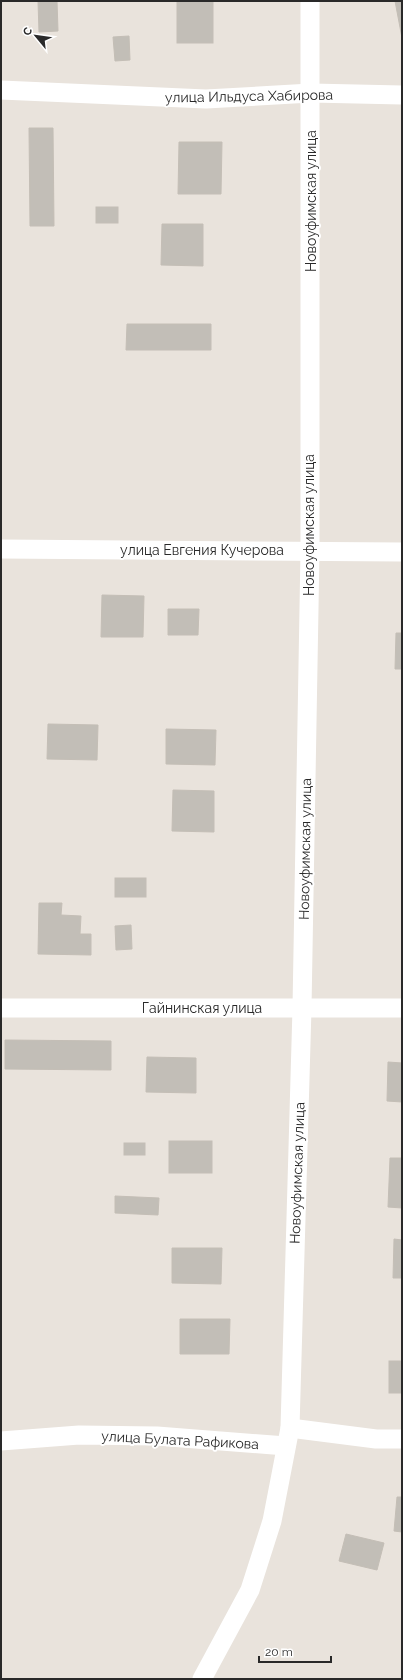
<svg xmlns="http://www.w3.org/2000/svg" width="403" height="1680" font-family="Raleway,sans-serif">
  <rect width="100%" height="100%" fill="#e9e3dc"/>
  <g fill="#c2beb7" stroke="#c4beb6">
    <path d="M38,1H57L58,31L39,32Z"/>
    <rect x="177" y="1" width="36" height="42"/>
    <path d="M395,1H402V38Z"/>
    <path d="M129,36L130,60L115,61L113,37Z"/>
    <path d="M29,128H53L54,226H30Z"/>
    <path d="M179,142H222L221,194H178Z"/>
    <rect x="96" y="207" width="22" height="16"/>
    <path d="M162,224H203V266L161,265Z"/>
    <path d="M127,324H211V350H126Z"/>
    <path d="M102,595L144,596L143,637H101Z"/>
    <path d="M168,609H199L198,635H168Z"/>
    <path d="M396,633H402V669H395Z"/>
    <path d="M48,724L98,725L97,760L47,759Z"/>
    <path d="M166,729L216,730L215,765L166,764Z"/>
    <path d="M173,790L214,791V832L172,831Z"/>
    <rect x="115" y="878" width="31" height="19"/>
    <path d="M39,903H62L61,915L81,916L80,934H91V955L38,954Z"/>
    <path d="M131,925L132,949L116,950L115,926Z"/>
    <path d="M5,1040L111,1041V1070L5,1069Z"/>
    <path d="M147,1057L196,1058V1093L146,1092Z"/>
    <path d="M388,1062L402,1063V1102L387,1101Z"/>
    <rect x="169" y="1141" width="43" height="32"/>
    <rect x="124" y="1143" width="21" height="12"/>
    <path d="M390,1158H402V1208L388,1207Z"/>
    <path d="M115,1196L159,1198L158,1215L115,1213Z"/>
    <path d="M394,1239L402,1240V1278H393Z"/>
    <path d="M172,1248H222L221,1284L172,1283Z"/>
    <path d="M180,1319H230L229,1354H180Z"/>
    <rect x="389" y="1361" width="13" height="32"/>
    <path d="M397,1497H402V1532L394,1531Z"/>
    <path d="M346,1534L384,1543L377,1570L339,1561Z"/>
  </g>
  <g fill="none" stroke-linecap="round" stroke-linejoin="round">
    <g stroke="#fff" stroke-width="19">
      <path d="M1,90L206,99L311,93L402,95"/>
      <path d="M1,549L402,552"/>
      <path d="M1,1008H402"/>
      <path d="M290,1428L376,1439H402"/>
      <path d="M1,1441L79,1435L157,1436L286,1446"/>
      <path d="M202,1679L250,1590L272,1521L290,1428L302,1008L310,551V1"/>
    </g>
  </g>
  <g text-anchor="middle" stroke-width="4" stroke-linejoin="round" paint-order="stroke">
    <g font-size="14" fill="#292929" stroke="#fff">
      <text transform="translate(249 96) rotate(-1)" y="5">улица Ильдуса Хабирова</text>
      <text transform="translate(311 201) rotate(-90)" y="5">Новоуфимская улица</text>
      <text transform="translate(309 525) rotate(-90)" y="5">Новоуфимская улица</text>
      <text x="202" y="555">улица Евгения Кучерова</text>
      <text transform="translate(305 849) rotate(-89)" y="5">Новоуфимская улица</text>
      <text x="202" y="1013">Гайнинская улица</text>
      <text transform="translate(297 1173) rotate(-88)" y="5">Новоуфимская улица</text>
      <text transform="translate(180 1440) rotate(3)" y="5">улица Булата Рафикова</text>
    </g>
  </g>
  <rect width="403" height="1680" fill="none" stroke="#292929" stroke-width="4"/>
  <g transform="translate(36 36) rotate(299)" stroke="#ffffff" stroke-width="3" paint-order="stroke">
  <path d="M0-3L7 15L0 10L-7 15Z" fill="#292929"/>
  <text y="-6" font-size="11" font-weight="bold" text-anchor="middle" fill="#292929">С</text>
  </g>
  <path d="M259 1656v6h72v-6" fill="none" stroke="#292929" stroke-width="2"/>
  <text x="265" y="1656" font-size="12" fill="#292929" stroke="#ffffff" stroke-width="3" paint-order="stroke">20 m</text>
</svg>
